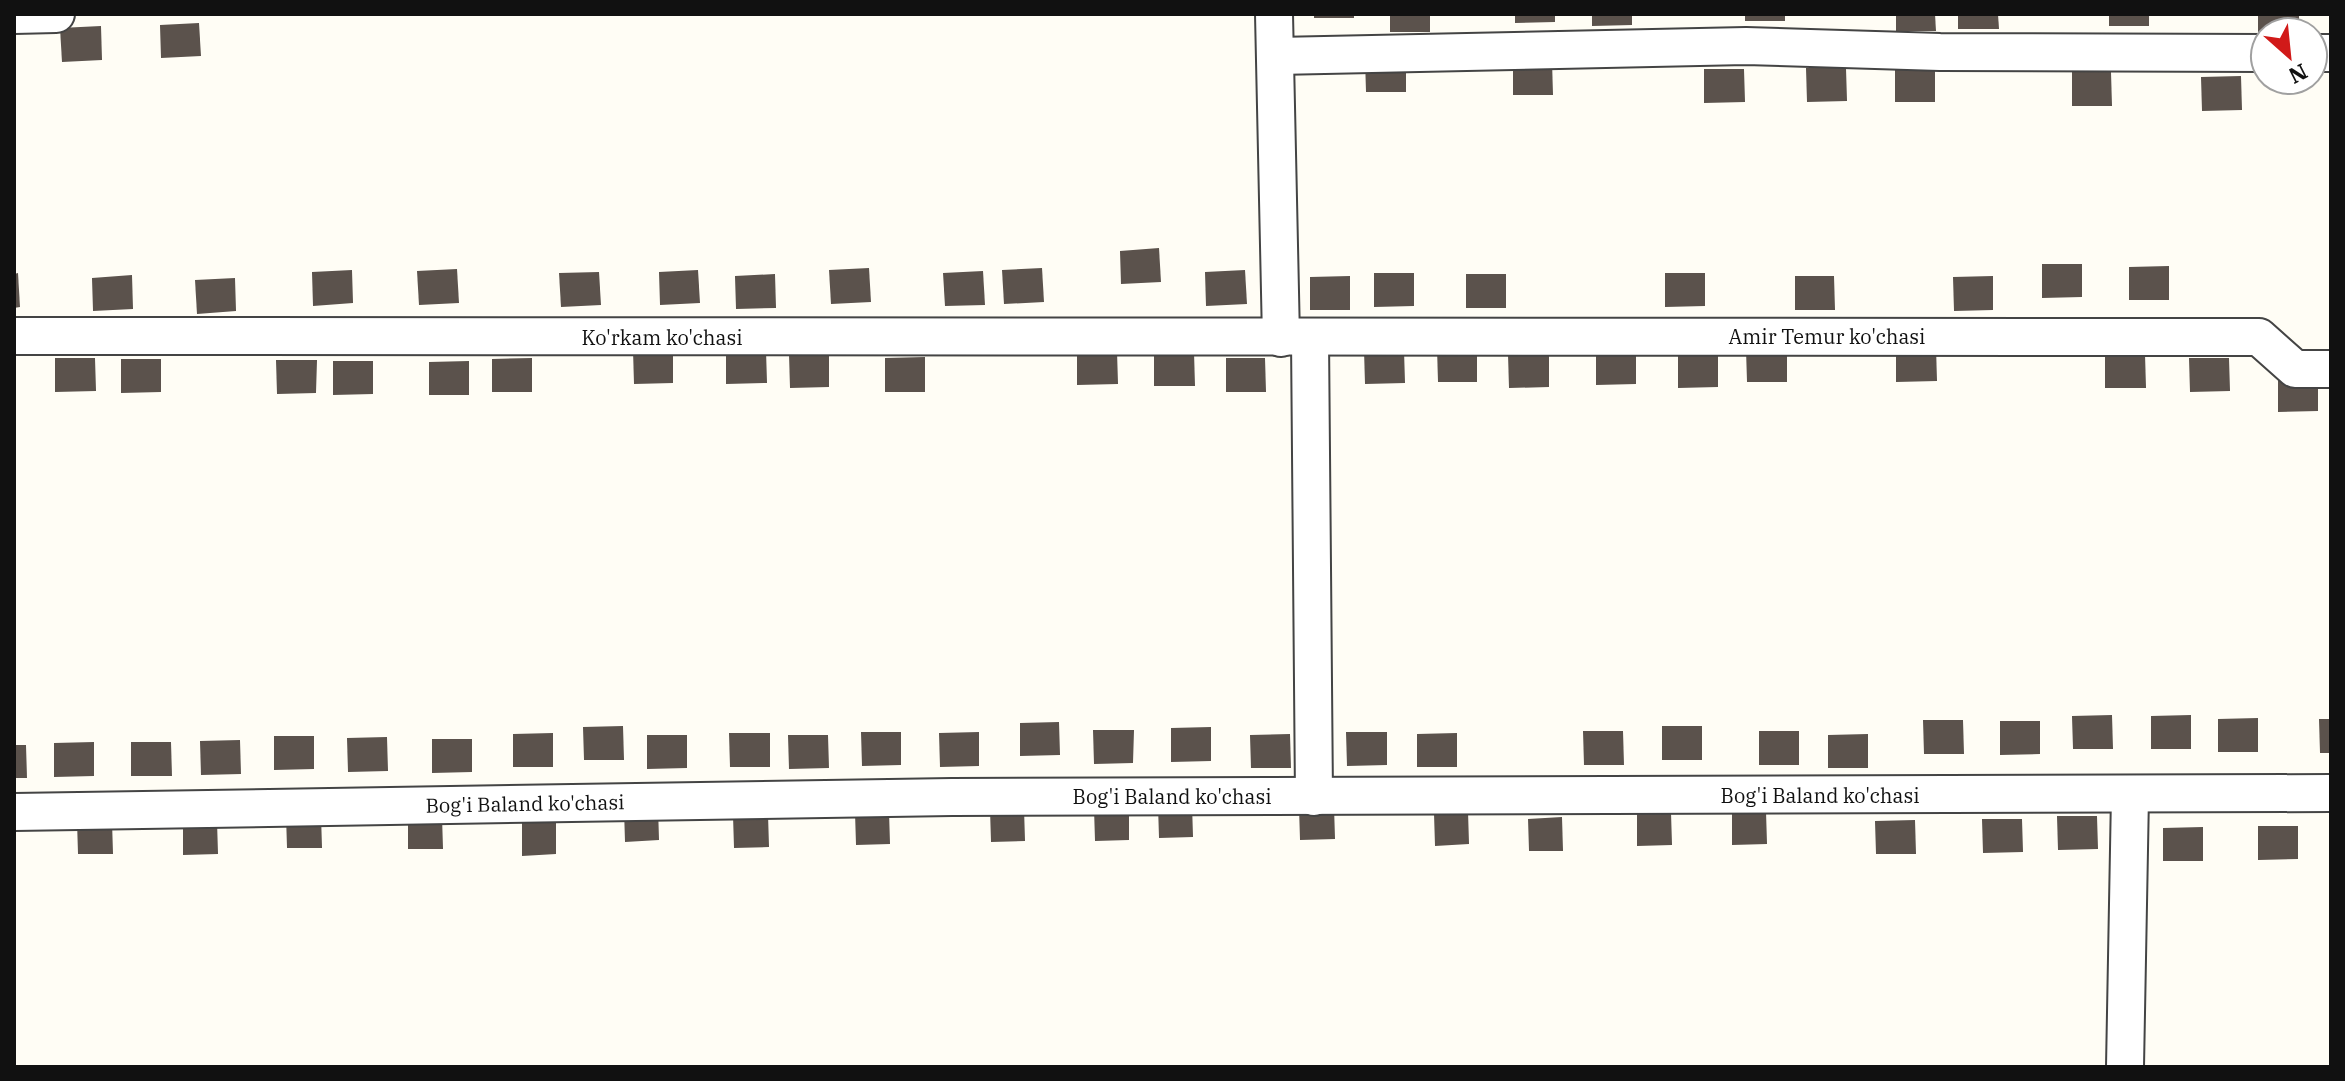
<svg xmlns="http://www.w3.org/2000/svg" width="2345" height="1081" font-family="'IBM Plex Serif',serif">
  <rect width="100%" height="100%" fill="#fffdf5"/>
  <g fill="#5b524c">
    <rect x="1314" y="14" width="40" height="4"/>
    <rect x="1390" y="14" width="40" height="18"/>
    <path d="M1515,14H1555V22L1515,23Z"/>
    <path d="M1592,14H1632V25L1592,26Z"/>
    <rect x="1745" y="14" width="40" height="7"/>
    <path d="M1896,14H1935L1936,31H1896Z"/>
    <path d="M1958,14H1998L1999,29H1958Z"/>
    <rect x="2109" y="14" width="40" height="12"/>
    <path d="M2258,14H2299V31L2258,32Z"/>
    <path d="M199,23L201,56L161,58L160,25Z"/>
    <path d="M101,26L102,60L62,62L60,28Z"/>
    <path d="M1365,58H1406V92H1366Z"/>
    <path d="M1552,61L1553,95H1513V62Z"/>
    <path d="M1806,68H1846L1847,101L1807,102Z"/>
    <path d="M1935,68V102H1895V69Z"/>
    <path d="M1704,69H1744L1745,102L1704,103Z"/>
    <path d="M2072,72H2111L2112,106H2072Z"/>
    <path d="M2241,76L2242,110L2202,111L2201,77Z"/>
    <path d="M1159,248L1161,282L1121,284L1120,251Z"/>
    <path d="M2042,264H2082V297L2042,298Z"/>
    <path d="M2169,266V300H2129V267Z"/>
    <path d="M869,268L871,302L831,304L829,270Z"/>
    <path d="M1042,268L1044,302L1004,304L1002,270Z"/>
    <path d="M457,269L459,303L419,305L417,271Z"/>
    <path d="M352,270L353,303L313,306L312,272Z"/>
    <path d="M698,270L700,303L660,305L659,272Z"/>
    <path d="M1245,270L1247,304L1206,306L1205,272Z"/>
    <path d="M983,271L985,305L945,306L943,273Z"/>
    <path d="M599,272L601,305L561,307L559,273Z"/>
    <path d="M18,273L20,307L14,308V274Z"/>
    <path d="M1374,273H1414V306L1374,307Z"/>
    <path d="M1665,273H1705V306L1665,307Z"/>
    <path d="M775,274L776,308L736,309L735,276Z"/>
    <rect x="1466" y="274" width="40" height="34"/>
    <path d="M132,275L133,309L93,311L92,278Z"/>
    <path d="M1350,276V310H1310V277Z"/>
    <path d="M1795,276H1834L1835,310H1795Z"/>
    <path d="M1993,276V310L1954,311L1953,277Z"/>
    <path d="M235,278L236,311L197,314L195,280Z"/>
    <path d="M1936,347L1937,381L1896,382V348Z"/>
    <path d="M1437,348H1477V382H1438Z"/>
    <path d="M1787,348V382H1747L1746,349Z"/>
    <path d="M633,350H673V383L634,384Z"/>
    <path d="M726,350H766L767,383L726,384Z"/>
    <path d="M1364,350H1404L1405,383L1365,384Z"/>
    <path d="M1077,351H1117L1118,384L1077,385Z"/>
    <path d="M1596,351H1636V384L1596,385Z"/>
    <path d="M1194,352L1195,386H1154V353Z"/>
    <path d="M1718,353V387L1678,388V354Z"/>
    <path d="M789,354H829V387L790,388Z"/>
    <path d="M1508,354H1549V387L1509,388Z"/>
    <path d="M2145,354L2146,388H2105V355Z"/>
    <path d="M925,357V392H885V358Z"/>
    <path d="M55,358H95L96,391L55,392Z"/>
    <path d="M532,358V392H492V359Z"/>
    <path d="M1226,358H1265L1266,392H1226Z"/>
    <path d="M2189,358H2229L2230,391L2190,392Z"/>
    <path d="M121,359H161V392L121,393Z"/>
    <path d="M276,360H317L316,393L277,394Z"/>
    <path d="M333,361H373V394L333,395Z"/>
    <path d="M469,361V395H429V362Z"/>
    <path d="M2318,377V411L2278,412V378Z"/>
    <path d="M2112,715L2113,749H2073L2072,716Z"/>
    <path d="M2191,715V749H2151V716Z"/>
    <path d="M2258,718V752H2218V719Z"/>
    <path d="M2319,719H2331V753H2320Z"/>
    <path d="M1923,720H1963L1964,754H1924Z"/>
    <path d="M2000,721H2040V754L2000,755Z"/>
    <path d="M1059,722L1060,755L1020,756V723Z"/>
    <path d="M623,726L624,760H584L583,727Z"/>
    <rect x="1662" y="726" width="40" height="34"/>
    <path d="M1211,727V761L1171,762V728Z"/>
    <path d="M1093,730H1134L1133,763L1094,764Z"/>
    <path d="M1583,731H1623L1624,765H1584Z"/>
    <rect x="1759" y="731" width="40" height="34"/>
    <path d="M861,732H901V765L862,766Z"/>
    <path d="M979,732V766L940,767L939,733Z"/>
    <path d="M1346,732H1387V765L1347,766Z"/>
    <path d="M553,733V767H513V734Z"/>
    <path d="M729,733H770V767H730Z"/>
    <path d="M1457,733V767H1417V734Z"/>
    <path d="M1290,734L1291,768H1251L1250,735Z"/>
    <path d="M1868,734V768H1828V735Z"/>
    <path d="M647,735H687V768L647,769Z"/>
    <path d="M788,735H828L829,768L789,769Z"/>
    <path d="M274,736H314V769L274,770Z"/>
    <path d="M387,737L388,771L348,772L347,738Z"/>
    <path d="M432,739H472V772L432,773Z"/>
    <path d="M240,740L241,774L201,775L200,741Z"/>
    <path d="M94,742V776L54,777V743Z"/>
    <path d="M131,742H171L172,776H131Z"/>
    <path d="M14,745H26L27,778H14Z"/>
    <path d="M1158,805H1192L1193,837L1159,838Z"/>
    <path d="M1334,807L1335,839L1300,840L1299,808Z"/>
    <path d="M658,808L659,840L625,842L624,809Z"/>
    <path d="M1094,808H1129V840L1095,841Z"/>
    <path d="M990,809H1024L1025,841L991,842Z"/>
    <path d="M889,812L890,844L856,845L855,813Z"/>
    <path d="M1468,812L1469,844L1435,846L1434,813Z"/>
    <path d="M1671,812L1672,845L1637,846V813Z"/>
    <path d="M1766,812L1767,844L1732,845V813Z"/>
    <path d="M321,815L322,848H287L286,816Z"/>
    <path d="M768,815L769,847L734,848L733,816Z"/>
    <path d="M442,816L443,849H408V817Z"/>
    <path d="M2057,816H2097L2098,849L2058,850Z"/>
    <path d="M1562,817L1563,851H1529L1528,819Z"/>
    <path d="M1982,819H2022L2023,852L1983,853Z"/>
    <path d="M1915,820L1916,854H1876L1875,821Z"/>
    <path d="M112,821L113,854H78L77,822Z"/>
    <path d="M217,821L218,854L183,855V822Z"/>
    <path d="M556,822V854L522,856V823Z"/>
    <path d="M2258,826H2298V859L2258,860Z"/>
    <path d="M2203,827V861H2163V828Z"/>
  </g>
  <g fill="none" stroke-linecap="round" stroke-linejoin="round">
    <g stroke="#444" stroke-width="40">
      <g id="minor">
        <path d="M1274,14L1281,338"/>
        <path d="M14,15L56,14"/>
        <path d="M2313,53H2331"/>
        <path d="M1277,56L1746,46L1940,52L2265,53"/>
        <path d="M14,336L2259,337L2295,369H2331"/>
        <path d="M1310,338L1314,797"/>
        <path d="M14,812L952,797L2331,793"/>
        <path d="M2125,1067L2130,795"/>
      </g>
    </g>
    <use href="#minor" stroke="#fff" stroke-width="36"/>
  </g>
  <g text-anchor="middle" stroke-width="8" stroke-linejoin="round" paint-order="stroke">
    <g font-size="20" fill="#111" stroke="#fff">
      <text x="1827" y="344">Amir Temur ko'chasi</text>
      <text x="662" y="345">Ko'rkam ko'chasi</text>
      <text x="1820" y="803">Bog'i Baland ko'chasi</text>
      <text x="1172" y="804">Bog'i Baland ko'chasi</text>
      <text transform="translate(525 804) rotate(-1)" y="7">Bog'i Baland ko'chasi</text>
    </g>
  </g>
  <rect width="2345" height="1081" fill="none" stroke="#111111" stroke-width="32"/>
  <g transform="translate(2289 56) rotate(153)"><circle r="38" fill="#ffffff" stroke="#a0a0a0" stroke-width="2"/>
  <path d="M0-6L14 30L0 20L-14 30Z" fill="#d11a19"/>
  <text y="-12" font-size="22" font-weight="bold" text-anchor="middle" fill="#111111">N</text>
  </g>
</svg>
